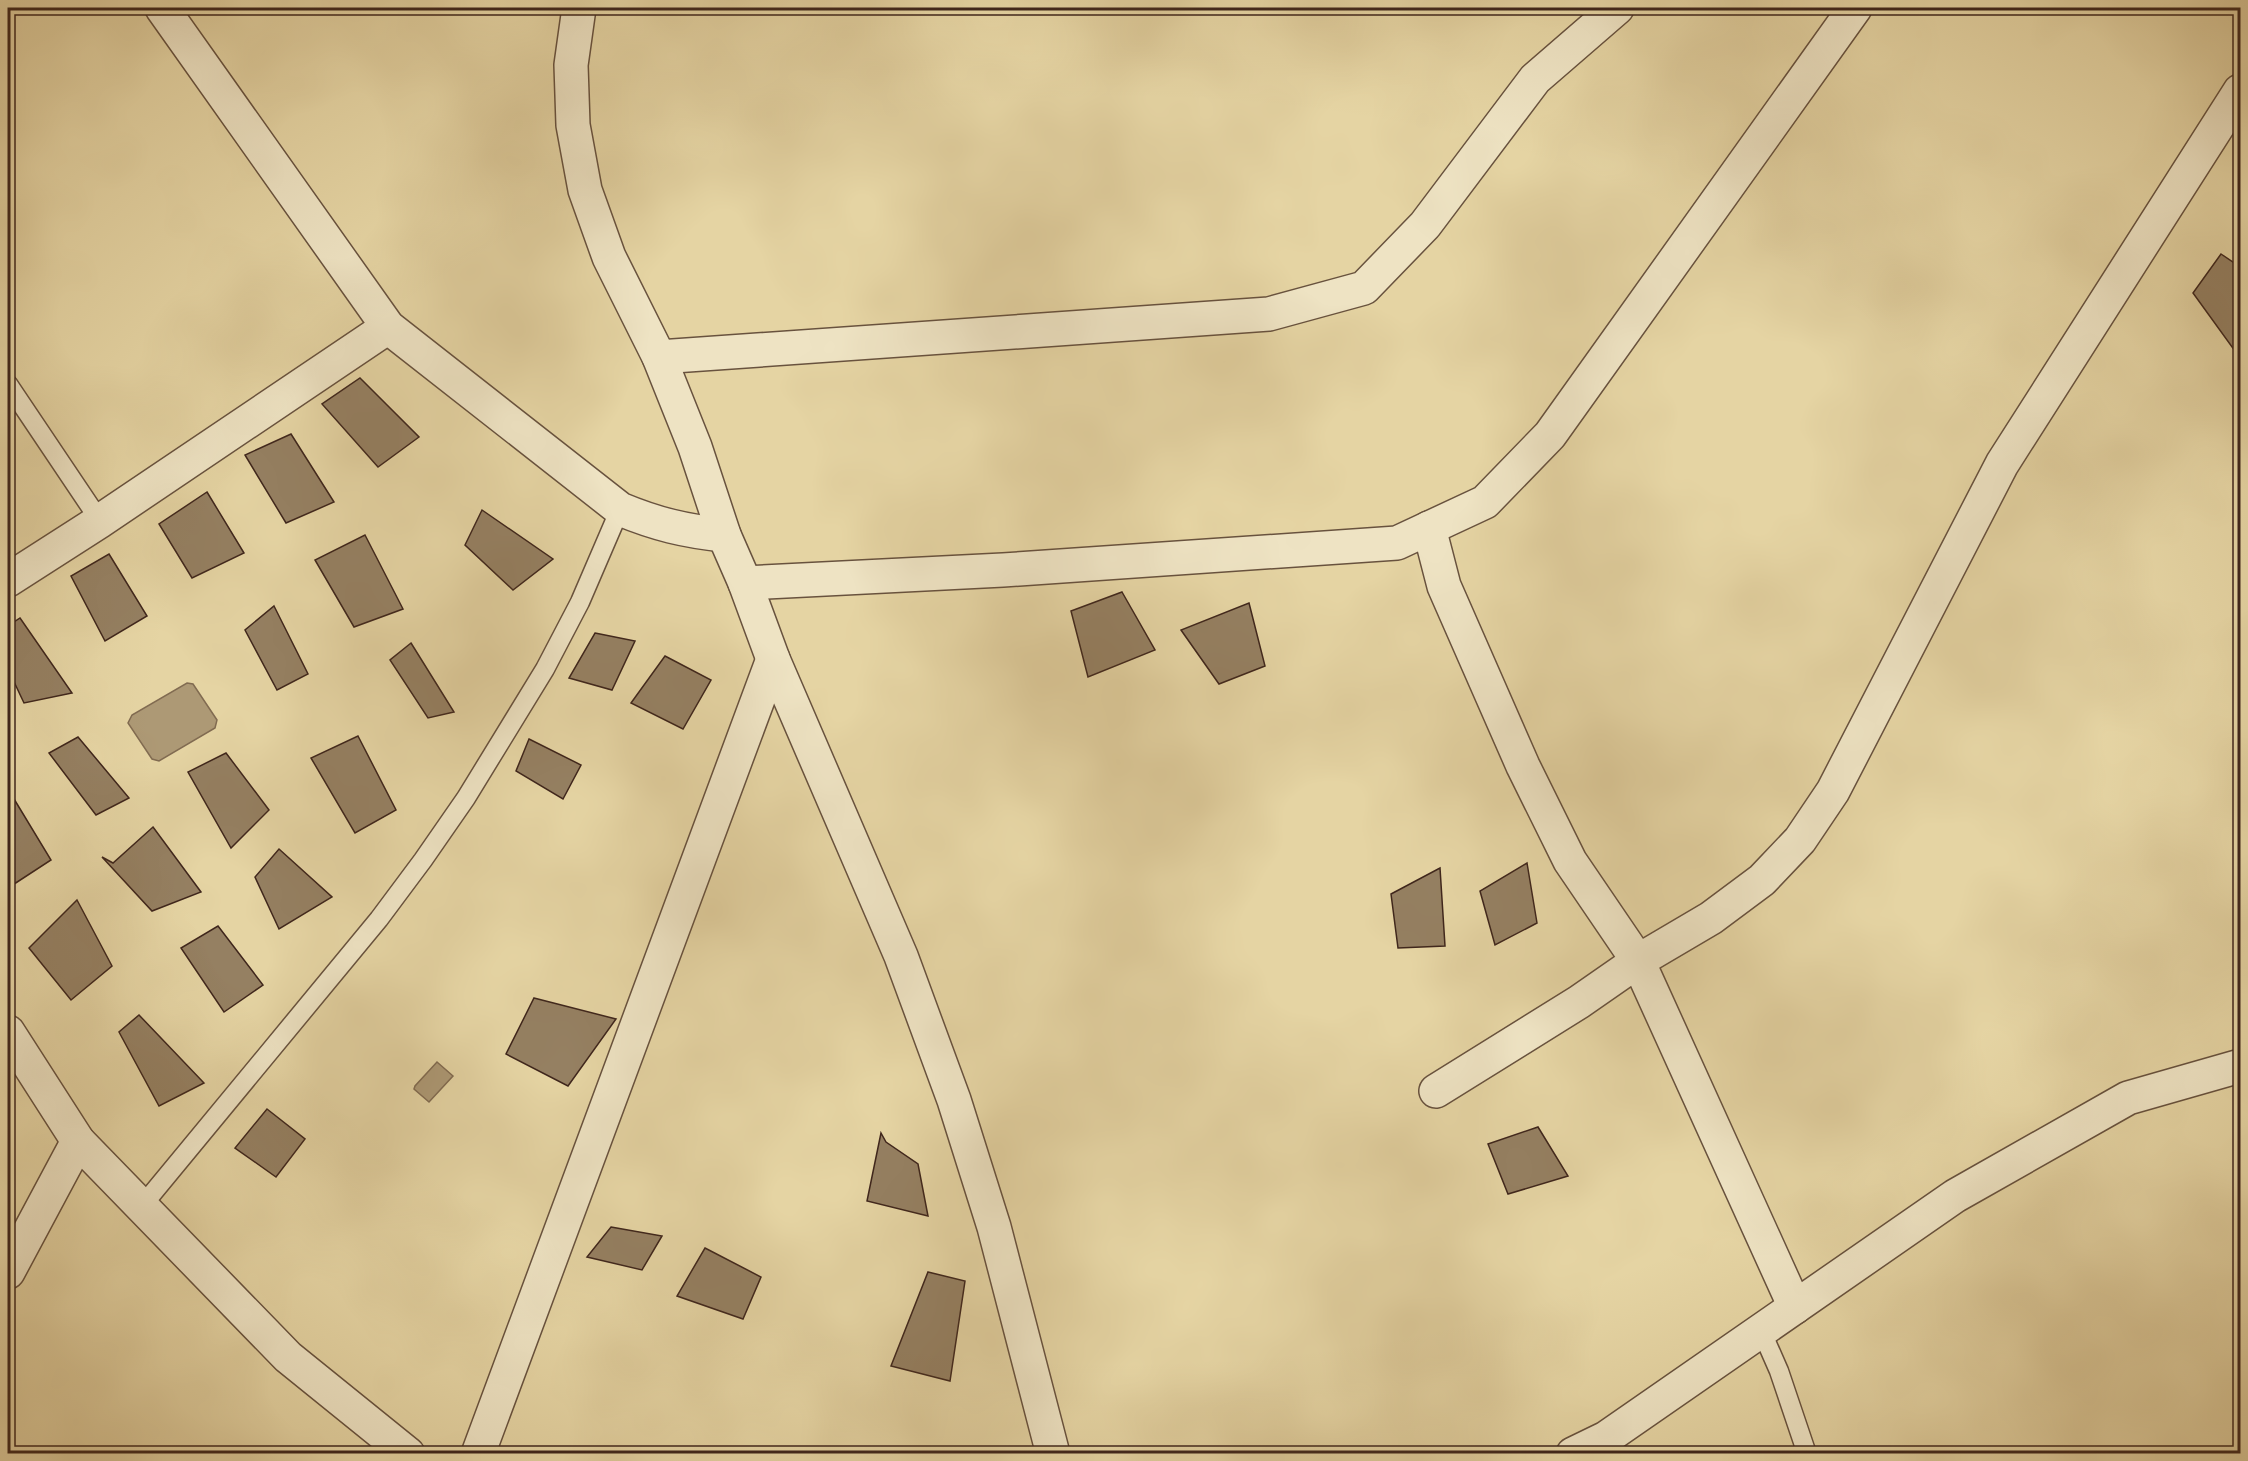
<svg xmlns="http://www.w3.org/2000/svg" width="2248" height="1461" font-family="'Libre Caslon Text',serif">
  <rect width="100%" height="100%" fill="#e5d4a3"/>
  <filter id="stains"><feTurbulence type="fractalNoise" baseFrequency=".00333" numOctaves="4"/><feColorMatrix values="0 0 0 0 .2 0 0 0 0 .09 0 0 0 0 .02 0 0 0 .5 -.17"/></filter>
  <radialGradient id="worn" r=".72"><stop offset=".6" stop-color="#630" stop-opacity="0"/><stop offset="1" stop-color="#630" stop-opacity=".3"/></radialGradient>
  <g fill="#ad9975" stroke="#816b51" stroke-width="1.5">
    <path d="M187,683L193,684L217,720L215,728L159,761L152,759L128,723L132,715Z"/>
    <path d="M437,1062L453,1076L429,1102L414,1089L415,1086Z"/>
  </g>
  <g fill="#958062" stroke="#3f261c" stroke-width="1.5">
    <path d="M2221,254L2240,267V358L2193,293Z"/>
    <path d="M360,378L419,437L378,467L322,404Z"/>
    <path d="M291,434L334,502L286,523L245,455Z"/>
    <path d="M207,492L244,553L192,578L159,524Z"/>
    <path d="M482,510L553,559L513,590L465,545Z"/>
    <path d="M365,535L403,609L354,627L315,560Z"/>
    <path d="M109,554L147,616L105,641L71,576Z"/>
    <path d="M1122,592L1155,650L1088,677L1071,611Z"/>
    <path d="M1249,603L1265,666L1219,684L1181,630Z"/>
    <path d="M274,606L308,674L277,690L245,630Z"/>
    <path d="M20,618L72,693L24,703L8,669V626Z"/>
    <path d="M595,633L635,641L612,690L569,678Z"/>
    <path d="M411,643L454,712L428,718L390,660Z"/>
    <path d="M665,656L711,680L683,729L631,703Z"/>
    <path d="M358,736L396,810L355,833L311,758Z"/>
    <path d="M78,737L129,798L96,815L49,753Z"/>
    <path d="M529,739L581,765L563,799L516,771Z"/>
    <path d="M226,753L269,810L231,848L188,772Z"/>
    <path d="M8,789L51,860L8,888Z"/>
    <path d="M153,827L201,892L152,911L102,857L113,863Z"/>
    <path d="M279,849L332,897L279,929L255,877Z"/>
    <path d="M1527,863L1537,923L1495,945L1480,891Z"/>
    <path d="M1440,868L1445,946L1398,948L1391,894Z"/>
    <path d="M77,900L112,966L71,1000L29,948Z"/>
    <path d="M218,926L263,985L224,1012L181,948Z"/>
    <path d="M534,998L616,1019L568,1086L506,1054Z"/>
    <path d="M139,1015L204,1083L159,1106L119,1032Z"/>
    <path d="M267,1109L305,1139L276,1177L235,1148Z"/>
    <path d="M1538,1127L1568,1176L1508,1194L1488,1144Z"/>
    <path d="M881,1133L886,1142L918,1164L928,1216L867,1201Z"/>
    <path d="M611,1227L662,1236L642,1270L587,1257Z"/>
    <path d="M705,1248L761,1277L743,1319L677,1296Z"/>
    <path d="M928,1272L965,1281L950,1381L891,1366Z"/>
  </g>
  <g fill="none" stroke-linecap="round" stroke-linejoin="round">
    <g stroke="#68523e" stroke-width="21">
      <g id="lane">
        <path d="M8,384L100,521"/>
        <path d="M142,1206L379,919L423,860L466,798L545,669L580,602L620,509"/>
        <path d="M1761,1330L1779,1371L1807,1454"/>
      </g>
    </g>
    <g stroke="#68523e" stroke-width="36">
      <g id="street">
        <path d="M162,8L388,327L620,509C656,524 685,531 724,535"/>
        <path d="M579,8L571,65L573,125L585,190L609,257L659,357L695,447L724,535L745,583L773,659L901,956L954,1100L994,1227L1053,1454"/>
        <path d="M659,357L1269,314L1364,288L1425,225L1535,79L1617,8"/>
        <path d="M1429,528L1444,586L1523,766L1570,861L1638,961L1795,1307"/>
        <path d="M8,580L100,521L388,327"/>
        <path d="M745,583L1003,570L1397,543L1485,502L1550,435L1855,8"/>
        <path d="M8,1032L78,1141L288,1357L408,1454"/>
        <path d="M1436,1091L1579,1002L1638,961L1711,918L1762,880L1800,840L1833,791L2002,464L2240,91"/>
        <path d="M8,1272L78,1141"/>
        <path d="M478,1454L773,659"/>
        <path d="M1573,1454L1606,1438L1955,1196L2128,1098L2240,1066"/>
      </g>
    </g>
    <use href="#lane" stroke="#eee3c3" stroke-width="18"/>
    <use href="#street" stroke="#eee3c3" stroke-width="33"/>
  </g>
  <rect width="2248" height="1461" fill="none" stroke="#e5d4a3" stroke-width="30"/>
  <rect x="9" y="9" width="2230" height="1443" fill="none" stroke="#3f261c" stroke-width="3"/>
  <rect x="15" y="15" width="2218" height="1431" fill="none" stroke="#3f261c" stroke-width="1.5"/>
  <rect width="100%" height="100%" filter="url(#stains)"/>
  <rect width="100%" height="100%" fill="url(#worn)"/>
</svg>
